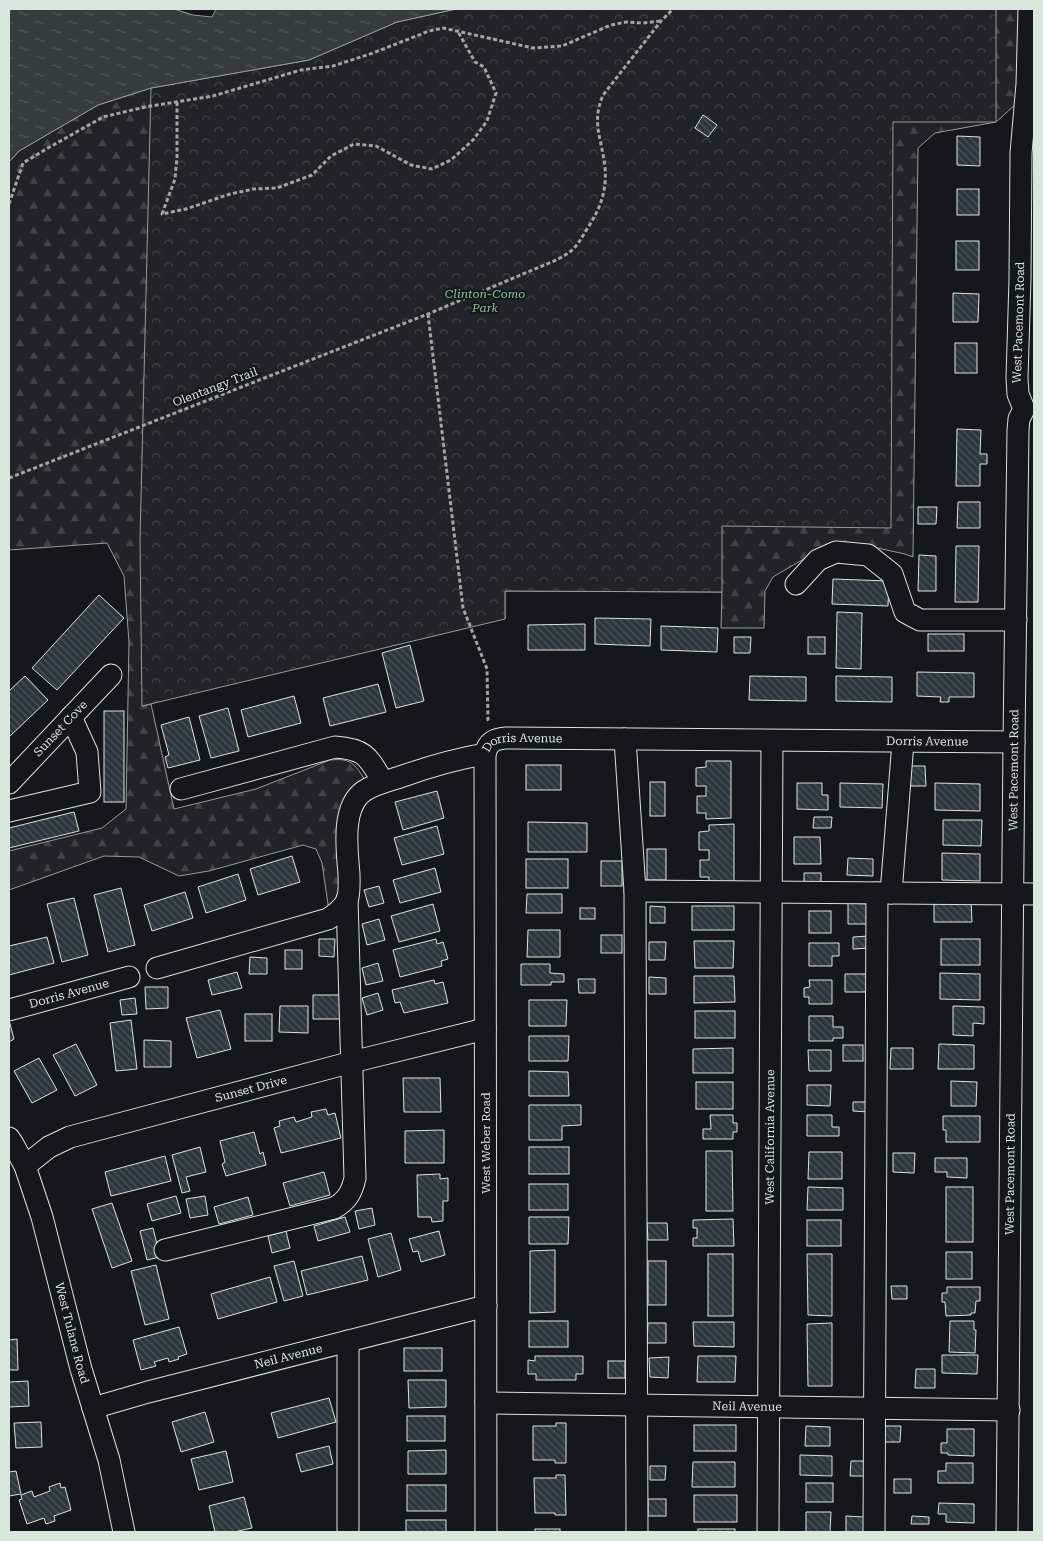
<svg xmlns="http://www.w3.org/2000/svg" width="1043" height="1541" font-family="'Roboto Serif',serif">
  <defs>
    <pattern id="forest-firs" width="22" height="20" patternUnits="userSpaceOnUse" patternTransform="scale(1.25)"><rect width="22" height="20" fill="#202428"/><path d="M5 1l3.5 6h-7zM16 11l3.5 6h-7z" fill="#404447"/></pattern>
    <pattern id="park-crowns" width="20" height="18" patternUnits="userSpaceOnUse" patternTransform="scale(1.25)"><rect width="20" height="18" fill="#202428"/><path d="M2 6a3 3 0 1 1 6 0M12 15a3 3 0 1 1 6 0" fill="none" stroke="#404447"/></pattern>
    <pattern id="water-ripples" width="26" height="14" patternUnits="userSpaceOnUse" patternTransform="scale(1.25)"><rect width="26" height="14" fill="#363b3e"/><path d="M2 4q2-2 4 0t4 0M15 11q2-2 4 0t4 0" fill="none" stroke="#525759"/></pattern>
    <pattern id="building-back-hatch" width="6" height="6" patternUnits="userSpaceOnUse" patternTransform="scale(1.25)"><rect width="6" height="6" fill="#2c363c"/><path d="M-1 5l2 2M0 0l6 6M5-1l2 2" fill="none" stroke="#4a5358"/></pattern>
  </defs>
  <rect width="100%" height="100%" fill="#14181c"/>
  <path fill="url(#forest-firs)" stroke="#939e99" d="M456,9H1019L1016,104L996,122L935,133L918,148L913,557L905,554L868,546L819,550L773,577L765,591L764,628H721L722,592L505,591V619L463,608L143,706L151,704L174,809L256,789L330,760C351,758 354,763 365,780L340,901L329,911L322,863L316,849L303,845L209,871L179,876L139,857L104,856L9,890V851L102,828L126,809L129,642L124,576L107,543L9,550V162L19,151L98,105L151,88L397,22Z"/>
  <path fill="url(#park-crowns)" stroke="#939e99" d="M456,9H996V122H893L891,528L722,526V592L505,591V619L142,706L140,540L151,88L309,60L397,22Z"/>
  <path fill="url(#water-ripples)" stroke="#939e99" d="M9,9H174L193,15L212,17L216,9H456L397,22L309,60L151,88L98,105L19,151L9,162Z"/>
  <g fill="url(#building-back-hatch)" stroke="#d8e6dc">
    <path d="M703,115L717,125L708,137L695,128Z"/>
    <path d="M957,136L980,137V166L957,165Z"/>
    <rect x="957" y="189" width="22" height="26"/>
    <rect x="956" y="241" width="23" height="29"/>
    <path d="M953,293L979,294L978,322H953Z"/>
    <rect x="955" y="343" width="22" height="30"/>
    <path d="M957,429L981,430L980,454H987V464H980V486H956Z"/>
    <path d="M958,502H980V528H957Z"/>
    <path d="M918,507H937L936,524H918Z"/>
    <path d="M956,546H979L978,602H955Z"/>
    <path d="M919,555L936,556V591H918Z"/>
    <path d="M833,579L889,581L888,606L832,604Z"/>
    <path d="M99,595L124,618L57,690L32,668Z"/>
    <path d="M837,612L862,613L861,669L836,668Z"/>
    <path d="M595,618L651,619L650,646L595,644Z"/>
    <path d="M585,624V650H528V625Z"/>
    <path d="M661,626L718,628L717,652L661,650Z"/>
    <rect x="928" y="634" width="36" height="17"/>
    <path d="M734,637H751L750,653H734Z"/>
    <rect x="808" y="637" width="17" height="17"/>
    <path d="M410,645L424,701L396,708L382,653Z"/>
    <path d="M917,672L974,673V697H949V702H940L941,697L917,696Z"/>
    <path d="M25,676L48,700L9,737V691Z"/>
    <path d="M750,676L806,677V701L749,700Z"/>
    <path d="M836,676L892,677V702L836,701Z"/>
    <path d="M378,684L386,712L330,726L323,698Z"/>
    <path d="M294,696L301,723L248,737L241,710Z"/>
    <path d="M228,708L239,751L211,758L199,716Z"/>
    <rect x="104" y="711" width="20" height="91"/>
    <path d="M189,717L200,760L168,768L165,757L169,755L161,725Z"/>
    <path d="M706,761H731V818L706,819V813H697V796H706V786H696V768L706,767Z"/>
    <rect x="526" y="765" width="35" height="25"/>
    <path d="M907,766H925L926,786H908Z"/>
    <rect x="650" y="782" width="15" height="34"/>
    <path d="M797,783H822V795H828V810L797,809Z"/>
    <path d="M840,783L883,784L882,808L840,807Z"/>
    <path d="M935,783L980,784V811L935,810Z"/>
    <path d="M437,791L444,818L403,830L395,802Z"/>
    <path d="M74,812L79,831L9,848V828Z"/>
    <path d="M814,817H832L831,828H813Z"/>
    <path d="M943,820H982L981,846L943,845Z"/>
    <path d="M528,822L587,823V852H528Z"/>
    <path d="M734,824V882L709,883V877H700V860H709V850H699V832L709,831V825Z"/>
    <path d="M437,826L444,854L402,865L394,838Z"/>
    <path d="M794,837H820L821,864H794Z"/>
    <rect x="647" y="849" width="19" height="31"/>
    <path d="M942,853L980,854V881L942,880Z"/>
    <path d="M292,856L300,882L258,895L250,869Z"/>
    <path d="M848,858L873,859V876L847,875Z"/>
    <rect x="526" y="859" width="42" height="29"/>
    <rect x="601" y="861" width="21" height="25"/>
    <path d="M435,868L441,892L400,903L393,880Z"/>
    <path d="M804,873H821V884L804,883Z"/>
    <path d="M238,874L246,900L206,913L198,887Z"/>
    <path d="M379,886L384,903L369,907L364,890Z"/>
    <path d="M121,888L135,945L108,952L94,895Z"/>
    <path d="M185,892L193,918L152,931L144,905Z"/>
    <path d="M527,894H562V913H526Z"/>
    <path d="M74,898L88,955L62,962L47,904Z"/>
    <path d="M934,899H971L972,922H934Z"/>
    <path d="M848,903L869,904V924H848Z"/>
    <path d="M433,904L440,931L399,942L391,916Z"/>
    <path d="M650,906L665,907V923H650Z"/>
    <rect x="692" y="906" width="42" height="24"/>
    <rect x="580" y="908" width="15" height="11"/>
    <rect x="809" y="911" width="22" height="22"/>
    <path d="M379,919L385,940L367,945L362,924Z"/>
    <path d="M528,930H560V957H527Z"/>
    <rect x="601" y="935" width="21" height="18"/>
    <path d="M869,936L870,948L853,949V937Z"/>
    <path d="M47,937L54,963L9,975V946Z"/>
    <path d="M319,939H335L334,957L319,956Z"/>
    <path d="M436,939L437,944L443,942L448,959L441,961L442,966L400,977L393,950Z"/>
    <rect x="941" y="939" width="39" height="26"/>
    <path d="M694,941H734L733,968H695Z"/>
    <path d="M649,942H666L665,960H649Z"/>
    <path d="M809,943H839V956H832V966H809Z"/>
    <rect x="285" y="950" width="17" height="19"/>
    <path d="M250,957L267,958V974H249Z"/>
    <path d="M378,963L383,981L366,985L362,968Z"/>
    <path d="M521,964H550V973L564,974V982H551V985H521Z"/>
    <path d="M237,972L242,988L212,995L208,980Z"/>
    <path d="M940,973L980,974V1000L940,999Z"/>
    <path d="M845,974H870L869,992H845Z"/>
    <path d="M694,976H734L735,1002L694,1003Z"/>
    <path d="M649,977L666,978V994H649Z"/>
    <path d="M578,979H595V993H579Z"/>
    <path d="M434,980L435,984L443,982L448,1003L404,1013L400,1002L395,1003L392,990Z"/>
    <path d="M809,980H832V1004H809V997H804V988L810,987Z"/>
    <path d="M145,987H168V1008L146,1009Z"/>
    <path d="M378,993L383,1010L367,1015L362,998Z"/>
    <path d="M313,995H342L341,1019H313Z"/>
    <path d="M135,998L137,1014L122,1015L120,1000Z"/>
    <path d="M529,1000H567L566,1026H529Z"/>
    <path d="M280,1006H308V1033L279,1032Z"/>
    <path d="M953,1006L984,1007V1024L973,1023V1036L953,1035Z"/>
    <path d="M220,1010L231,1049L197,1058L186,1018Z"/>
    <rect x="695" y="1011" width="40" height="27"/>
    <rect x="245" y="1014" width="27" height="27"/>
    <path d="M809,1016H833V1027H843V1038H833V1041H809Z"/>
    <path d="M9,1020L14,1039L9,1042Z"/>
    <path d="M131,1020L137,1069L116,1071L110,1023Z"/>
    <path d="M529,1036H569L568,1061H529Z"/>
    <path d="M144,1040L171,1041V1067H144Z"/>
    <path d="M76,1044L97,1085L75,1096L53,1055Z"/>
    <path d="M939,1044L974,1045V1069H938Z"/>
    <rect x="843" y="1045" width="20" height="16"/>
    <path d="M733,1048V1073H693V1049Z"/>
    <path d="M891,1048H913V1069H890Z"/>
    <path d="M808,1050H831V1071H809Z"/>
    <path d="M39,1058L57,1090L32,1103L14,1071Z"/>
    <path d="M529,1071L568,1072L569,1096H529Z"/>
    <path d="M403,1078H440L441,1112H404Z"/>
    <path d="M951,1081L977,1082L976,1106H951Z"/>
    <rect x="696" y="1082" width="37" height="27"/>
    <path d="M807,1085H831L830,1106L807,1105Z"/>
    <path d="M853,1102H869V1112L853,1111Z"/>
    <path d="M529,1105H581V1125L562,1126V1140H529Z"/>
    <path d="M326,1109L328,1115L335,1113L341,1138L281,1153L274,1128L280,1126L279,1121L294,1117L296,1122L312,1117L311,1112Z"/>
    <path d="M710,1115H733V1123H737V1132H733V1139H703V1129H711Z"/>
    <path d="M807,1115H832V1127H839V1136H807Z"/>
    <path d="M943,1116H980V1142H946V1130H943Z"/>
    <path d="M444,1130V1163H405V1131Z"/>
    <path d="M254,1132L260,1154L263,1152L266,1165L226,1176L222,1164L225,1162L220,1141Z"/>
    <path d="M200,1147L206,1172L186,1177L190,1191L182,1193L172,1155Z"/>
    <rect x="529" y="1147" width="40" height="27"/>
    <path d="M706,1151H732L733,1211H706Z"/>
    <path d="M809,1152H842V1179H808Z"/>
    <path d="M893,1153H915L914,1173L893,1172Z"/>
    <path d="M165,1156L171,1181L111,1196L105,1172Z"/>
    <path d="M935,1158H967V1178L947,1177V1172H935Z"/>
    <path d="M324,1172L330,1195L290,1206L283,1183Z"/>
    <path d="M440,1174V1179L448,1178V1201H443V1221L432,1222L431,1217H418L417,1175Z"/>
    <rect x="529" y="1184" width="39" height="26"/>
    <path d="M808,1187L843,1188V1210H807Z"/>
    <rect x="946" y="1187" width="27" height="55"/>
    <path d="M176,1196L181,1213L152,1221L147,1204Z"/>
    <path d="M205,1196L208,1215L190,1218L186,1199Z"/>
    <path d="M248,1197L253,1215L219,1224L214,1207Z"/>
    <path d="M112,1203L132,1261L112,1268L92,1209Z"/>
    <path d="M372,1208L375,1225L359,1229L355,1211Z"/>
    <path d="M345,1217L350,1232L318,1241L314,1226Z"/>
    <path d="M529,1217H569L568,1244H529Z"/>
    <path d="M733,1219L734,1246H693V1238H697V1228H693V1220Z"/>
    <rect x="807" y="1220" width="34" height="26"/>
    <path d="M647,1223H667L668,1240H648Z"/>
    <path d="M153,1228L160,1257L147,1260L140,1231Z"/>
    <path d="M286,1231L290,1248L272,1253L268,1236Z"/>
    <path d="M439,1231L445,1255L421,1262L418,1251L413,1252L409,1239Z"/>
    <path d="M391,1233L401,1270L378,1277L368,1239Z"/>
    <path d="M555,1250V1312L530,1313V1251Z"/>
    <rect x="946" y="1252" width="26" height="27"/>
    <rect x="708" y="1254" width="25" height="62"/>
    <path d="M807,1254H832V1316L808,1315Z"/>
    <path d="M362,1256L368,1280L307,1295L301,1271Z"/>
    <path d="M294,1261L303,1296L284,1301L274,1266Z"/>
    <rect x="648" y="1261" width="18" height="44"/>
    <path d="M156,1265L169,1319L145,1325L131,1271Z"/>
    <path d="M270,1277L277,1302L218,1319L211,1294Z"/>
    <path d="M891,1286H907V1299H892Z"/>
    <path d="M947,1287H980V1301H976L975,1313H971V1315L946,1316L945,1302H942V1293H947Z"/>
    <rect x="529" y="1321" width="39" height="26"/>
    <path d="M950,1321H974V1330H976L975,1353L949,1352Z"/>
    <path d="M693,1322H734V1347L694,1346Z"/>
    <path d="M648,1323H666V1343H647Z"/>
    <path d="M832,1323V1386H808L807,1324Z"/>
    <path d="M179,1327L187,1354L178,1357L179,1359L169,1362L168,1358L154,1362L156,1366L141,1370L133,1340Z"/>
    <path d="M17,1339L18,1370H9V1340Z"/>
    <rect x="404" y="1348" width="38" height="23"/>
    <path d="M942,1355H978L977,1374L942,1373Z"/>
    <path d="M535,1356H583V1374H576V1380H536V1374H528V1360L535,1361Z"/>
    <path d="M698,1356H736L735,1382H697Z"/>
    <path d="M669,1357L668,1378L650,1377L649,1358Z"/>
    <rect x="608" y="1361" width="17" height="17"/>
    <path d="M916,1369H935V1388H915Z"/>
    <path d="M408,1380H446V1407L409,1408Z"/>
    <path d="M28,1381L29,1406L9,1407V1382Z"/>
    <path d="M329,1398L336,1422L278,1438L271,1413Z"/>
    <path d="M205,1412L214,1442L181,1452L172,1422Z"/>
    <rect x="407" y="1416" width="38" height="25"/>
    <path d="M41,1422L42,1447L16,1448L14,1423Z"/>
    <path d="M556,1423H566V1463H555V1460H533V1426H556Z"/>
    <rect x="694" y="1425" width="42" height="26"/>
    <path d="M806,1426L830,1427V1446H805Z"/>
    <path d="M884,1426H901L900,1442H883Z"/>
    <path d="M947,1429H974V1456L948,1455V1453H941V1443H947Z"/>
    <path d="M329,1446L333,1464L301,1472L296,1454Z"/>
    <path d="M446,1450V1474H408V1451Z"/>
    <path d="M226,1451L233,1482L199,1490L191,1459Z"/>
    <path d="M800,1455L832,1456V1476L800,1475Z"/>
    <path d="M851,1461H866L865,1476H850Z"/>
    <path d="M693,1462H735V1487H692Z"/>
    <path d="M946,1463H973V1483H938V1471H946Z"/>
    <path d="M650,1466H666L665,1480H650Z"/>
    <path d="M16,1471L21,1494L9,1496V1472Z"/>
    <path d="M556,1475H565L566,1515H555V1513H535L534,1478H556Z"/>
    <rect x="894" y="1479" width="17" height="14"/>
    <path d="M60,1483L61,1488L65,1487L71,1510L54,1516L55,1521L46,1524L44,1518L27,1524L19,1500L22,1499L21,1495L32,1491L34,1497L50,1491L49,1487Z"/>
    <rect x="806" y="1483" width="27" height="19"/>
    <rect x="407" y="1485" width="39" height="26"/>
    <rect x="694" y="1495" width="43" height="27"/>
    <path d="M244,1497L252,1528L234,1532H215L209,1506Z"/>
    <rect x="648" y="1499" width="18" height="17"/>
    <path d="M939,1503L974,1504V1523L946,1522V1514H938Z"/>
    <path d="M806,1512H831L830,1532H806Z"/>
    <path d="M846,1516L865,1517L864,1532H846Z"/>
    <path d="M912,1516L929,1517V1524H911Z"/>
    <rect x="406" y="1520" width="40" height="12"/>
    <rect x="535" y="1529" width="25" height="3"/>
    <rect x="698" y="1529" width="37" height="3"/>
  </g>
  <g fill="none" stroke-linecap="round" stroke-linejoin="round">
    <g stroke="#d8e6dc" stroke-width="23">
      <g id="minor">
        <path d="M796,584L818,560L836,552L868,555L892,574L905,612L920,620H1016"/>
        <path d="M625,739L635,891L637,1532"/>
        <path id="s1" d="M9,783L111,675"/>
        <path d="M181,789L335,747C366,749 368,757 383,782"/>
        <path d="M9,811L90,792L87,752L71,717"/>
        <path d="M635,891L1034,894"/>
        <path d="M891,893L903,742"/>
        <path d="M157,968L328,919C336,914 342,909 347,901C350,893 349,882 349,874C347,849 341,807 364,791C374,784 388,781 400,777C428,767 455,759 485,754"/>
        <path id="s2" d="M9,1010L129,977"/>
        <path id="s3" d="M9,1138L13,1144L25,1166L42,1217L81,1369L109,1460L124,1532"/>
        <path id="s4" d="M25,1166L49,1147L70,1137L352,1062L485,1029"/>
        <path d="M165,1250L334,1208C347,1201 352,1192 355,1178L347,899"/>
        <path d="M348,1341V1532"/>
        <path id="s5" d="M486,1403L1009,1410"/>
        <path id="s6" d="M93,1408L148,1392L486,1306"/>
        <path id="s7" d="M486,1532L485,754C488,742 494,739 506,738L1014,742"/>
        <path id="s8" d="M768,1532L772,741"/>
        <path d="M874,1532L877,893"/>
        <path id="s9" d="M1007,1532L1014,742L1018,430L1019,419L1024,409L1018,394L1017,378L1020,279L1021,153L1027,84L1029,9"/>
      </g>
    </g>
    <g stroke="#9da8a2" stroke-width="3" stroke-dasharray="4 2.5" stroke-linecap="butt">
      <path d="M177,102V157L175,179L162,214L186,209L230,194L254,189L277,188L312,175L331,156L354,144L376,146L411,165L432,169L451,160L473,140L487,121L496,93L484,67L475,62L457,30"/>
      <path d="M9,204L23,163L48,148L103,117L145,107L213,96L301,70L333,66L373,53L429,31L443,28L533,48L562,46L611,25L626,22L643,23L660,21"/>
      <path d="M428,314L463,608L487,669L488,720L489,722"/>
      <path d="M9,478L428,314L554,261C560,258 566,255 571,251C578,245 582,237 587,229C600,209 607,192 605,167C602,139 591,123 603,95L661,21L673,9"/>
    </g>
    <use href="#minor" stroke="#14181c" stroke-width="21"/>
  </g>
  <g text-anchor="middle" stroke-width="4" stroke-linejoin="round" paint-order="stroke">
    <g font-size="12" font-style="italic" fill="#8ac095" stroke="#14181c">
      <text x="485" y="298">Clinton-Como<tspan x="485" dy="14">Park</tspan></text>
    </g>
    <g font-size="12" fill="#d8e6dc" stroke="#14181c">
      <text dy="4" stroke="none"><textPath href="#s9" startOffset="1212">West Pacemont Road</textPath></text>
      <text transform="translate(215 387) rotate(-21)" y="4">Olentangy Trail</text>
      <text dy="4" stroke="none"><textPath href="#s1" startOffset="75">Sunset Cove</textPath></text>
      <text dy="4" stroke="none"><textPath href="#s7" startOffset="1228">Dorris Avenue</textPath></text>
      <text dy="4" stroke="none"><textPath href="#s7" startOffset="822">Dorris Avenue</textPath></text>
      <text dy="4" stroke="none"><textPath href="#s9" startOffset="762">West Pacemont Road</textPath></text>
      <text dy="4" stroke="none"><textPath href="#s2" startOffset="62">Dorris Avenue</textPath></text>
      <text dy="4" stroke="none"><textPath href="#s4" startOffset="241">Sunset Drive</textPath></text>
      <text dy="4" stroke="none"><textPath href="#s8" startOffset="395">West California Avenue</textPath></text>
      <text transform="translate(486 1143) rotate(-90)" y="4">West Weber Road</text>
      <text dy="4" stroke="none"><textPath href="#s9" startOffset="358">West Pacemont Road</textPath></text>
      <text dy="4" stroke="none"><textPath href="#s3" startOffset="206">West Tulane Road</textPath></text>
      <text dy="4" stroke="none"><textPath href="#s6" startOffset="202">Neil Avenue</textPath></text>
      <text dy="4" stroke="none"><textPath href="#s5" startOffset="261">Neil Avenue</textPath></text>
    </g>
  </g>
  <rect width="1043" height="1541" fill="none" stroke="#d8e6dc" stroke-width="20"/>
</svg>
